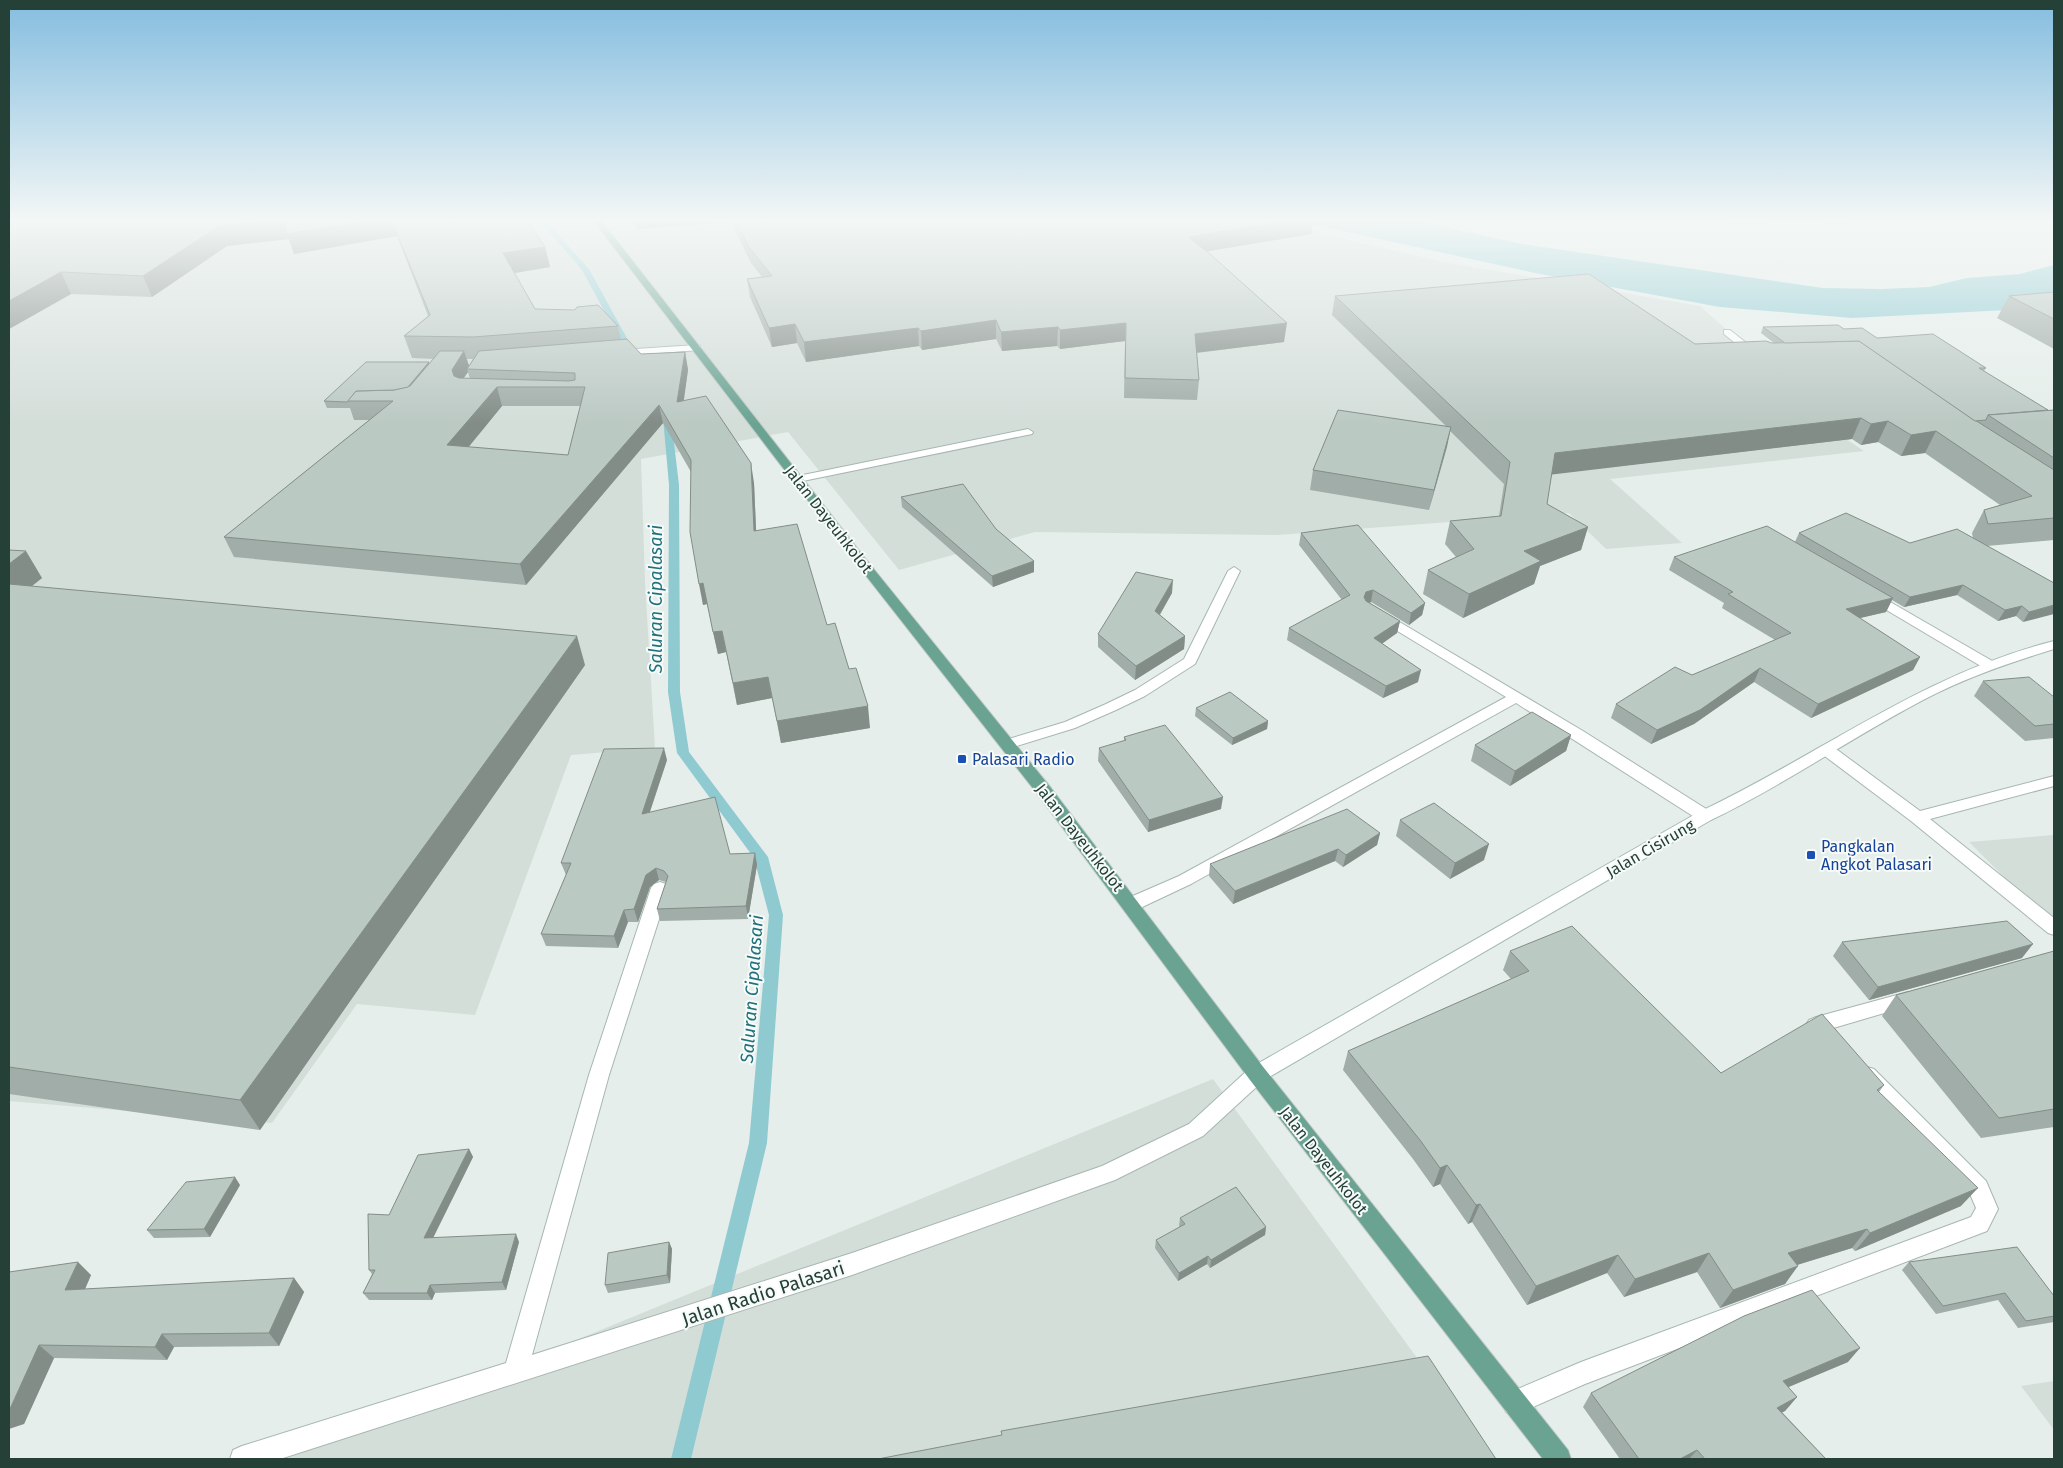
<svg xmlns="http://www.w3.org/2000/svg" width="2063" height="1468" font-family="'Fira Sans',sans-serif">
  <rect width="100%" height="100%" fill="#e5eeea"/>
  <g fill="#d4ded9">
    <path d="M9,219H1258L1443,262L1700,306L1759,359L1731,363L1864,451L1610,479L1682,543L1606,549L1569,513L1277,535L1035,532L899,570L788,432L641,459L645,582L655,748L571,755L475,1015L357,1004L272,1123L9,1101Z"/>
    <path d="M2054,835V927L1969,842Z"/>
    <path d="M1213,1079L1491,1459H286Z"/>
    <path d="M2054,1381V1430L2021,1386Z"/>
  </g>
  <path fill="#8fcad1" d="M1288,219H1408L1522,244L1823,288L1882,289L1929,287L1967,278L2020,274L2054,265V301L2007,310L1852,318L1720,307L1535,273Z"/>
  <g fill="none" stroke-linecap="round" stroke-linejoin="round">
    <g fill="#8fcad1" fill-rule="evenodd">
      <path d="M538,219H544L589,269L635,353L634,355L627,353L582,270Z"/>
      <path d="M667,415L671,418L679,485L680,692L689,752L768,857L783,915L767,1143L691,1459H671L749,1143L769,915L754,858L677,753L668,692L669,485L663,418Z"/>
    </g>
    <g stroke="#a7b6b1" stroke-width="2">
      <g id="minor">
        <path d="M1694,219H1870L1866,221L1803,225L1698,221Z"/>
        <path d="M1724,330H1730L1759,353V357H1753L1724,334Z"/>
        <path d="M697,345L700,346V350L620,356L615,353L620,350Z"/>
        <path d="M1028,429L1033,432L1032,434L798,482L792,479L798,476Z"/>
        <path d="M1234,567L1240,571L1195,664L1145,696L1116,710L1075,728L1007,749L1002,747L999,744L1002,741L1065,722L1106,704L1135,690L1184,659L1228,571Z"/>
        <path d="M1873,592L1994,662L1996,665L1989,669L1984,668L1868,599L1866,596L1868,593Z"/>
        <path d="M1381,611L1583,731L1711,812L1713,816L1711,820H1699L1516,703L1191,884L1138,909L1132,910L1126,909L1123,904L1126,899L1179,876L1506,697L1376,618L1374,615L1376,612Z"/>
        <path d="M1827,745L1832,746L1920,811L2054,776V786L1930,819L2054,918V935L2048,933L1911,821L1822,754L1819,750L1822,746Z"/>
        <path d="M660,882L666,884L669,888L609,1075L532,1355L852,1253L1102,1166L1189,1124L1250,1068L1257,1066L1264,1068L1267,1074L1264,1080L1203,1136L1115,1180L852,1275L280,1459H230L233,1450L242,1446L506,1363L589,1075L651,888L654,884Z"/>
        <path d="M1908,992L1915,994L1917,999L1915,1004L1830,1029L1827,1035C1817,1038 1811,1034 1806,1025L1809,1020L1816,1017Z"/>
        <path d="M1867,1067L1874,1069L1986,1181L1998,1209L1987,1231L1585,1384L1515,1415L1506,1412L1503,1403L1506,1394L1581,1362L1971,1217L1976,1208L1970,1194L1860,1081L1857,1075L1860,1069Z"/>
      </g>
    </g>
    <g stroke="#a4bab1" stroke-width="2">
      <path id="secondary" d="M2054,641V649C2009,663 1965,678 1923,700C1851,738 1784,785 1711,820L1264,1080L1257,1082L1250,1080L1247,1074L1250,1068L1699,812C1820,755 1922,674 2054,641Z"/>
    </g>
    <g stroke="#c2cac7" stroke-width="2">
      <path id="primary" d="M592,219H600L864,557L1051,788L1264,1068L1568,1450L1571,1459H1543L1250,1080L1039,796L856,563Z"/>
    </g>
    <use href="#minor" fill="#fff" fill-rule="evenodd"/>
    <use href="#secondary" fill="#fff" fill-rule="evenodd"/>
    <use href="#primary" fill="#6ba392" fill-rule="evenodd"/>
  </g>
  <g fill="#a1ada8" fill-rule="evenodd">
    <path d="M9,219H449L450,222L545,247L550,267L514,273L535,309L618,326L621,340L641,354L685,352L688,370L683,401L754,483L756,530L827,625L849,669L870,728L781,743L772,698L737,705L726,652L718,654L707,604L703,605L691,472L663,423L526,585L234,557L224,537L369,420H354L350,408H327L324,401L429,362V364L434,359L412,358L404,336L428,316L397,236L294,254L289,239L227,246L152,297L71,294L9,329ZM467,359H473L469,366ZM468,372L470,379L463,378ZM502,406H581L568,455L468,447Z"/>
    <path d="M632,219H1313L1311,234L1206,251L1284,342L1197,353L1199,380L1197,400L1124,398L1125,341L1060,349L1057,346L1002,351L996,339L922,350L919,346L806,362L797,343L772,347L750,297L747,279L762,277L751,263L731,222L637,229Z"/>
    <path d="M2054,292V349L1997,318L2009,296Z"/>
    <path d="M1335,296L1695,344L1774,343L1761,333L1763,327L1844,329L1986,368L1984,371L2048,410H2054V540L1987,546L2054,583L2023,622L2016,616L1998,621L1957,595L1904,607L1892,600L1886,612L1859,618L1920,657L1913,670L1811,718L1754,682L1694,724L1651,744L1611,718L1616,704L1692,675L1775,640L1722,608L1724,603L1669,570L1674,557L1795,542L1799,533L1910,543L1973,538L1972,533L1984,510L2000,505L1925,453L1901,456L1878,442L1861,445L1852,439L1551,474L1547,504L1588,527L1581,550L1540,566L1534,584L1463,618L1423,594L1428,570L1456,557L1445,544L1450,521L1499,516L1504,484L1450,431L1429,510L1310,490L1313,470L1446,426L1332,315Z"/>
    <path d="M901,497L996,529L1034,572L993,587L902,507Z"/>
    <path d="M1301,533L1425,603L1422,615L1409,625L1371,602L1370,603L1400,621L1397,633L1382,643L1418,682L1383,698L1287,640L1289,628L1342,600L1299,545Z"/>
    <path d="M9,550L42,578L32,586L585,665L260,1130L9,1094Z"/>
    <path d="M1172,593L1160,615L1185,636L1184,649L1135,680L1098,647V634Z"/>
    <path d="M1983,681L2054,697V738L2025,741L1974,696Z"/>
    <path d="M1196,708L1268,721L1267,729L1232,745L1195,716Z"/>
    <path d="M1571,735L1566,751L1510,786L1471,761L1475,745Z"/>
    <path d="M1124,737L1221,809L1148,832L1098,761L1099,748L1124,741Z"/>
    <path d="M667,760L650,812L730,854L755,853L757,865L748,919L660,921L657,909L666,882L659,880L650,887L638,922H628L618,948L546,946L541,934L566,875L561,863Z"/>
    <path d="M1400,820L1484,860L1450,879L1396,836Z"/>
    <path d="M1380,833L1377,845L1343,867L1335,861L1233,904L1209,876L1210,864Z"/>
    <path d="M1842,942L2022,958L1869,1000L1833,956Z"/>
    <path d="M1510,951L1721,1073L1884,1085L1879,1092L1961,1206L1855,1251L1852,1248L1797,1265L1785,1284L1720,1308L1697,1272L1624,1297L1607,1273L1527,1305L1472,1222L1468,1224L1440,1184L1433,1187L1413,1159L1343,1070L1348,1051L1511,979L1503,970Z"/>
    <path d="M2054,951V1127L1981,1138L1882,1016L1896,995Z"/>
    <path d="M469,1149L473,1157L433,1238L519,1242L506,1290L435,1293L432,1300H369L363,1293L372,1274L369,1270L389,1215Z"/>
    <path d="M240,1185L210,1237L154,1238L147,1230Z"/>
    <path d="M1180,1218L1266,1227L1265,1235L1210,1268L1207,1264L1178,1281L1155,1248L1156,1240L1180,1227L1179,1226Z"/>
    <path d="M669,1242L672,1249L670,1283L608,1293L605,1285Z"/>
    <path d="M1909,1262L2054,1296V1322L2018,1328L1998,1300L1936,1314L1902,1270Z"/>
    <path d="M9,1272L91,1275L85,1289L294,1278L304,1292L279,1346L174,1347L167,1360L54,1358L24,1424Z"/>
    <path d="M1848,1362L1788,1387L1797,1397L1785,1411L1782,1412L1826,1459H1620L1583,1407L1591,1393Z"/>
  </g>
  <g fill="#838d88">
    <path d="M284,219H391L397,236L294,254L289,239L227,246L152,297L143,276L219,226Z"/>
    <path d="M635,219H731V222L637,229Z"/>
    <path d="M1302,219H1313L1311,234L1186,255L1188,237Z"/>
    <path d="M545,247L550,267L509,274L503,253Z"/>
    <path d="M61,272L71,294L9,329V301Z"/>
    <path d="M996,320V339L922,350L921,331Z"/>
    <path d="M1126,323L1125,341L1060,349V330Z"/>
    <path d="M1287,323L1284,342L1193,353L1195,334Z"/>
    <path d="M795,324L797,343L772,347L769,328Z"/>
    <path d="M1058,327L1057,346L1002,351L1001,332Z"/>
    <path d="M918,328L919,346L806,362L804,342Z"/>
    <path d="M464,351L470,369H467L468,372L457,388L452,370Z"/>
    <path d="M685,352L688,370L681,421L677,402Z"/>
    <path d="M429,362L431,369L405,391Z"/>
    <path d="M497,387L502,406L454,465L447,445Z"/>
    <path d="M659,405L663,423L526,585L520,564Z"/>
    <path d="M1861,418L1852,439L1548,475L1555,453Z"/>
    <path d="M1888,421L1878,442L1861,445L1871,424Z"/>
    <path d="M1451,427L1447,447L1429,510L1434,490Z"/>
    <path d="M1936,431L1925,453L1901,456L1911,435Z"/>
    <path d="M751,463L754,483L757,551L754,531Z"/>
    <path d="M1588,527L1581,550L1540,566L1534,584L1463,618L1469,594L1524,551Z"/>
    <path d="M26,551L42,578L9,604V564Z"/>
    <path d="M1034,561V572L993,587L992,576Z"/>
    <path d="M1173,580L1172,593L1154,624L1155,611Z"/>
    <path d="M703,583L707,604L703,605L699,584Z"/>
    <path d="M1963,585L1957,595L1904,607L1910,597Z"/>
    <path d="M1373,590L1371,602L1363,604L1364,597L1366,592Z"/>
    <path d="M1893,598L1886,612L1839,623L1846,609Z"/>
    <path d="M1425,603L1422,615L1409,625L1411,613Z"/>
    <path d="M2054,605V614L2023,622L2029,612Z"/>
    <path d="M2022,606L2016,616L1998,621L2005,610Z"/>
    <path d="M1400,621L1397,633L1372,651L1374,638Z"/>
    <path d="M722,631L726,652L718,654L713,632Z"/>
    <path d="M577,636L585,665L260,1130L240,1100Z"/>
    <path d="M1185,636L1184,649L1135,680L1136,666Z"/>
    <path d="M1920,657L1913,670L1811,718L1818,704Z"/>
    <path d="M1760,668L1754,682L1694,724L1651,744L1657,730Z"/>
    <path d="M1421,670L1418,682L1383,698L1386,686Z"/>
    <path d="M768,677L772,698L737,705L733,683Z"/>
    <path d="M868,706L870,728L781,743L777,721Z"/>
    <path d="M1268,721L1267,729L1232,745L1233,738Z"/>
    <path d="M1571,735L1566,751L1510,786L1515,771Z"/>
    <path d="M664,748L667,760L645,826L642,814Z"/>
    <path d="M1223,797L1221,809L1148,832L1149,820Z"/>
    <path d="M1380,833L1377,845L1343,867L1346,855Z"/>
    <path d="M1489,844L1484,860L1450,879L1455,863Z"/>
    <path d="M1338,849L1335,861L1233,904L1235,891Z"/>
    <path d="M755,853L757,865L748,919L746,906Z"/>
    <path d="M656,868L659,880L650,887L638,922L634,909L646,875Z"/>
    <path d="M624,910L628,922L618,948L614,936Z"/>
    <path d="M2033,944L2022,958L1869,1000L1878,987Z"/>
    <path d="M469,1149L473,1157L429,1246L424,1238Z"/>
    <path d="M1447,1165L1440,1184L1433,1187L1440,1168Z"/>
    <path d="M235,1177L240,1185L210,1237L204,1229Z"/>
    <path d="M1978,1188L1961,1206L1855,1251L1870,1233Z"/>
    <path d="M1480,1204L1472,1222L1468,1224L1476,1205Z"/>
    <path d="M1266,1227L1265,1235L1210,1268L1211,1260Z"/>
    <path d="M1867,1229L1852,1248L1774,1272L1788,1253Z"/>
    <path d="M516,1234L519,1242L506,1290L502,1282Z"/>
    <path d="M669,1242L672,1249L670,1283L667,1275Z"/>
    <path d="M1709,1253L1697,1272L1624,1297L1635,1279Z"/>
    <path d="M1618,1255L1607,1273L1527,1305L1536,1286Z"/>
    <path d="M1208,1256L1207,1264L1178,1281L1179,1273Z"/>
    <path d="M78,1262L91,1275L79,1303L65,1290Z"/>
    <path d="M1798,1266L1785,1284L1720,1308L1733,1290Z"/>
    <path d="M294,1278L304,1292L279,1346L269,1333Z"/>
    <path d="M430,1285L435,1293L432,1300L427,1293Z"/>
    <path d="M162,1334L174,1347L167,1360L155,1347Z"/>
    <path d="M39,1345L54,1358L24,1424L9,1429V1411Z"/>
    <path d="M1860,1348L1848,1362L1772,1394L1783,1381Z"/>
    <path d="M1797,1397L1785,1411L1766,1421L1777,1408Z"/>
    <path d="M1697,1450L1689,1459H1680Z"/>
  </g>
  <g fill="#bbc9c3" stroke="#838d88" fill-rule="evenodd">
    <path d="M9,219H376L287,234L284,219L219,226L143,276L61,272L9,301Z"/>
    <path d="M391,219H449L450,222L474,219H526L545,247L503,253L535,309L575,310L577,307L598,305L618,326L473,337L404,336L430,315Z"/>
    <path d="M735,219H1302L1188,237L1210,254L1287,323L1195,334L1199,380L1125,378L1126,323L1060,330L1058,327L1001,332L996,320L921,331L918,328L804,342L795,324L769,328L747,279L772,276L748,246Z"/>
    <path d="M1589,274L1695,344L1766,341L1772,343L1859,341L1967,415L2054,470V518L1988,524L1984,510L2032,496L1936,431L1911,435L1888,421L1871,424L1861,418L1555,453L1547,504L1588,527L1524,551L1541,561L1469,594L1428,570L1474,549L1450,521L1501,516L1510,462L1335,296Z"/>
    <path d="M2054,292V319L2009,296Z"/>
    <path d="M1838,325L1844,329L1862,328L1877,338L1933,334L1986,368H1979L2048,410L1988,415L1986,420L1975,421L1859,341L1785,343L1763,327Z"/>
    <path d="M627,339L641,354L685,352L677,402L706,396L751,463L754,531L797,524L827,625L835,623L849,669L856,668L868,706L777,721L768,677L733,683L722,631L713,632L703,583L699,584L690,532L691,460L659,405L520,564L224,537L393,401H347L356,391L394,390L410,386L440,351H464L452,370L454,376L459,378L569,381L575,380V373L467,369L479,351ZM497,387H585L568,455L447,445Z"/>
    <path d="M366,362H429L408,387L394,390L356,391L347,402L324,401Z"/>
    <path d="M1338,410L1451,427L1434,490L1313,470Z"/>
    <path d="M2054,410V458L1988,415Z"/>
    <path d="M963,484L996,529L1034,561L992,576L901,497Z"/>
    <path d="M1846,513L1910,543L1957,529L2054,583V605L2029,612L2022,606L2005,610L1963,585L1910,597L1799,533Z"/>
    <path d="M1358,525L1425,603L1411,613L1373,590L1366,592L1364,597L1366,601L1400,621L1374,638L1421,670L1386,686L1289,628L1350,595L1301,533Z"/>
    <path d="M1767,526L1893,598L1846,609L1920,657L1818,704L1760,668L1700,710L1657,730L1616,704L1675,667L1692,675L1791,633L1728,594L1733,592L1674,557Z"/>
    <path d="M9,550L26,551L9,564Z"/>
    <path d="M1136,572L1173,580L1155,611L1185,636L1136,666L1098,634Z"/>
    <path d="M9,584L577,636L240,1100L9,1067Z"/>
    <path d="M2029,677L2054,697V724L2035,726L1983,681Z"/>
    <path d="M1230,692L1268,721L1233,738L1196,708Z"/>
    <path d="M1532,712L1571,735L1515,771L1475,745Z"/>
    <path d="M1165,725L1223,797L1149,820L1099,748L1126,740L1124,737Z"/>
    <path d="M664,748L642,814L715,797L730,854L755,853L746,906L657,909L668,876L664,871L656,868L646,875L634,909L624,910L614,936L541,934L571,863H561L604,749Z"/>
    <path d="M1434,803L1489,844L1455,863L1400,820Z"/>
    <path d="M1347,809L1380,833L1346,855L1338,849L1235,891L1210,864Z"/>
    <path d="M2007,921L2033,944L1878,987L1842,942Z"/>
    <path d="M1572,926L1721,1073L1822,1014L1884,1085L1877,1090L1978,1188L1870,1233L1867,1229L1788,1253L1798,1266L1733,1290L1709,1253L1635,1279L1618,1255L1536,1286L1480,1204L1476,1205L1447,1165L1440,1168L1420,1140L1348,1051L1529,971L1510,951Z"/>
    <path d="M2054,951V1109L1999,1118L1896,995Z"/>
    <path d="M469,1149L424,1238L516,1234L502,1282L430,1285L427,1293H363L375,1270H369L368,1214L389,1215L418,1155Z"/>
    <path d="M235,1177L204,1229L147,1230L186,1182Z"/>
    <path d="M1236,1187L1266,1227L1211,1260L1208,1256L1179,1273L1156,1240L1185,1224L1180,1218Z"/>
    <path d="M669,1242L667,1275L605,1285L608,1253Z"/>
    <path d="M2017,1247L2054,1296V1316L2026,1321L2005,1293L1943,1306L1909,1262Z"/>
    <path d="M78,1262L65,1290L294,1278L269,1333L162,1334L155,1347L39,1345L9,1411V1272Z"/>
    <path d="M1812,1290L1860,1348L1783,1381L1797,1397L1777,1408L1826,1459H1705L1697,1450L1680,1459H1639L1591,1393L1744,1316Z"/>
    <path d="M1428,1356L1496,1459H878L1002,1435L1001,1431Z"/>
  </g>
  <linearGradient id="sky" x2="0" y2="1"><stop stop-color="#84bddf"/><stop offset="0.52" stop-color="#f3f7f6"/><stop offset="1" stop-color="#f3f7f6" stop-opacity="0"/></linearGradient>
  <rect width="2063" height="424" fill="url(#sky)"/>
  <g fill="#1a4fb4" stroke="#f6faf8" stroke-width="2">
    <rect x="957" y="754" width="10" height="10" rx="2.5"/>
    <rect x="1806" y="850" width="10" height="10" rx="2.5"/>
  </g>
  <g text-anchor="middle" stroke-width="4" stroke-linejoin="round" paint-order="stroke">
    <g font-size="16" fill="#244037" stroke="#f6faf8">
      <text transform="translate(829 519) rotate(52)" y="6">Jalan Dayeuhkolot</text>
      <text transform="translate(1080 837) rotate(52)" y="6">Jalan Dayeuhkolot</text>
      <text transform="translate(1650 848) rotate(-30)" y="6">Jalan Cisirung</text>
      <text transform="translate(1324 1160) rotate(52)" y="6">Jalan Dayeuhkolot</text>
    </g>
    <g font-size="16" fill="#164399" stroke="#f6faf8" text-anchor="start">
      <text x="972" y="765">Palasari Radio</text>
      <text x="1821" y="852">Pangkalan<tspan x="1821" dy="18">Angkot Palasari</tspan></text>
    </g>
    <g font-size="18" font-style="italic" fill="#1f717c" stroke="#f6faf8">
      <text transform="translate(656 599) rotate(-90)" y="6">Saluran Cipalasari</text>
      <text transform="translate(752 989) rotate(-86)" y="6">Saluran Cipalasari</text>
    </g>
    <g font-size="19" fill="#244037" stroke="#f6faf8">
      <text transform="translate(763 1293) rotate(-18)" y="7">Jalan Radio Palasari</text>
    </g>
  </g>
  <rect width="2063" height="1468" fill="none" stroke="#244037" stroke-width="20"/>
</svg>
